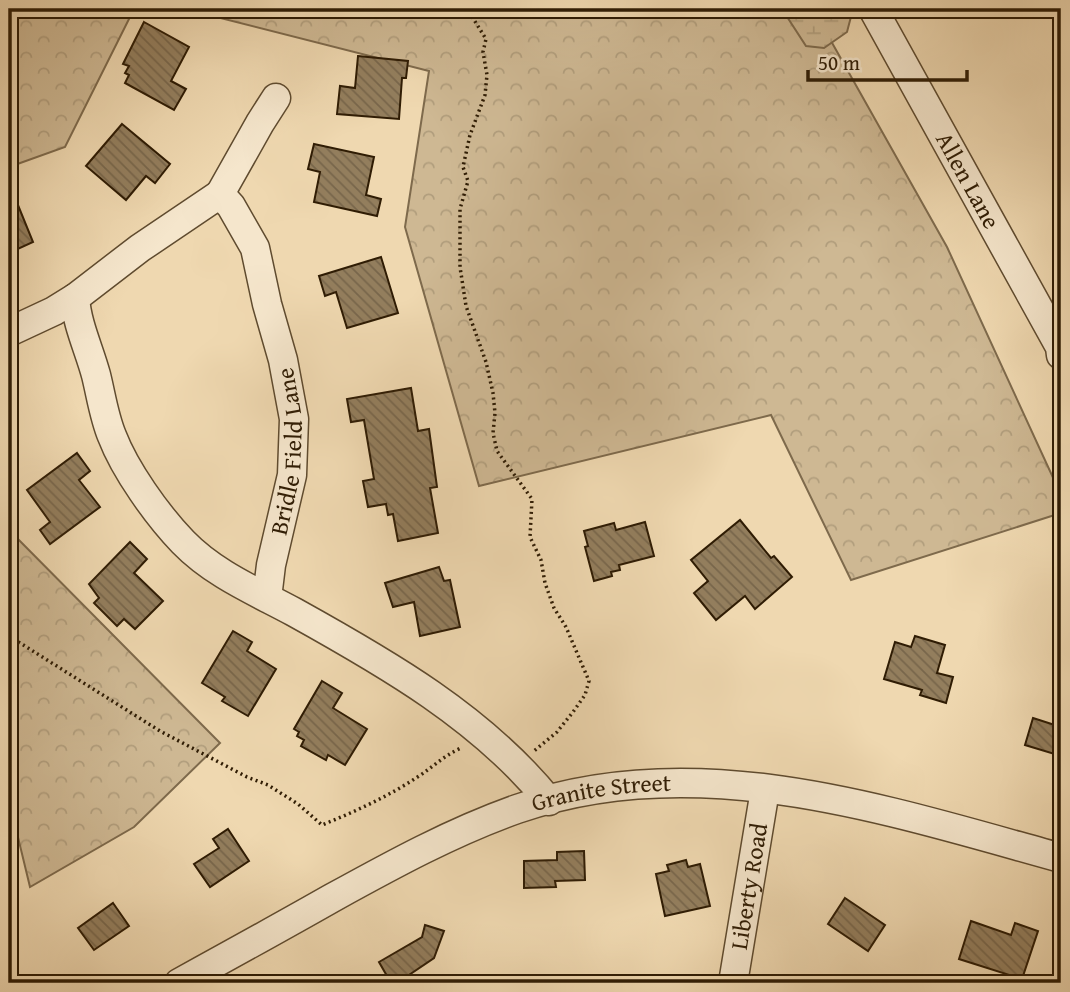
<svg xmlns="http://www.w3.org/2000/svg" width="1070" height="992" font-family="'Gentium Book Plus',serif">
  <defs>
    <pattern id="forest-crowns" width="20" height="18" patternUnits="userSpaceOnUse" patternTransform="scale(1.75)"><rect width="20" height="18" fill="#ceb893"/><path d="M2 6a3 3 0 1 1 6 0M12 15a3 3 0 1 1 6 0" fill="none" stroke="#b19e7d"/></pattern>
    <pattern id="wetland-marsh" width="20" height="14" patternUnits="userSpaceOnUse" patternTransform="scale(1.75)"><rect width="20" height="14" fill="#ceb893"/><path d="M1 5h8M5 5V1M11 12h8M15 12V8" fill="none" stroke="#b19e7d"/></pattern>
    <pattern id="building-back-hatch" width="6" height="6" patternUnits="userSpaceOnUse" patternTransform="scale(1.75)"><rect width="6" height="6" fill="#937e5d"/><path d="M-1 5l2 2M0 0l6 6M5-1l2 2" fill="none" stroke="#78664b"/></pattern>
  </defs>
  <rect width="100%" height="100%" fill="#efd8b0"/>
  <filter id="stains"><feTurbulence type="fractalNoise" baseFrequency=".00286" numOctaves="4"/><feColorMatrix values="0 0 0 0 .2 0 0 0 0 .09 0 0 0 0 .02 0 0 0 .5 -.17"/></filter>
  <radialGradient id="worn" r=".72"><stop offset=".6" stop-color="#630" stop-opacity="0"/><stop offset="1" stop-color="#630" stop-opacity=".3"/></radialGradient>
  <g fill="url(#forest-crowns)" stroke="#7e6a4c" stroke-width="2">
    <path d="M9,9H134L65,147L9,167Z"/>
    <path d="M185,9H813L947,247L1061,495V513L851,580L771,415L479,486L405,227L429,71Z"/>
    <path d="M9,530L220,743L134,827L30,887L9,800Z"/>
  </g>
  <path fill="url(#wetland-marsh)" stroke="#7e6a4c" stroke-width="2" d="M782,9H853L847,32L824,48L806,46Z"/>
  <g fill="url(#building-back-hatch)" stroke="#2f1c04" stroke-width="2">
    <path d="M144,22L189,47L171,81L186,89L174,110L125,83L129,75L125,73L129,66L123,64Z"/>
    <path d="M358,56L408,61L406,78H402L399,119L337,114L340,86L355,88Z"/>
    <path d="M122,124L170,164L155,183L146,176L126,200L86,166Z"/>
    <path d="M314,144L374,157L366,195L381,199L377,216L314,202L320,172L308,169Z"/>
    <path d="M9,183L33,242L9,253Z"/>
    <path d="M381,257L398,313L347,328L336,292L325,296L319,276Z"/>
    <path d="M411,388L418,431L429,429L437,487L430,488L438,533L398,541L393,514L388,515L386,504L368,507L363,481L374,479L364,420L351,422L347,399Z"/>
    <path d="M77,453L90,471L79,480L100,507L50,544L40,530L50,522L27,490Z"/>
    <path d="M740,520L771,558L774,556L792,577L755,609L745,596L716,620L694,593L708,581L691,560Z"/>
    <path d="M645,522L654,556L619,565L620,570L611,572L612,576L594,581L585,547L588,546L584,531L614,523L616,530Z"/>
    <path d="M130,542L147,559L134,573L163,601L135,629L124,619L117,626L94,603L99,598L89,584Z"/>
    <path d="M439,567L444,581L450,580L460,627L420,636L414,602L393,607L385,583Z"/>
    <path d="M233,631L252,642L247,651L276,669L248,716L222,701L225,697L202,683Z"/>
    <path d="M915,636L945,645L937,673L953,677L946,703L920,695L922,690L884,679L895,642L911,647Z"/>
    <path d="M322,681L342,693L333,708L367,729L345,765L328,755L326,760L301,746L304,740L297,736L299,732L294,729Z"/>
    <path d="M1033,718L1061,727V756L1025,745Z"/>
    <path d="M228,829L249,861L210,887L194,864L219,848L213,839Z"/>
    <path d="M584,851L585,880L555,881L556,887L524,888V861L557,860V852Z"/>
    <path d="M686,860L688,867L700,864L710,906L665,916L656,874L669,871L667,865Z"/>
    <path d="M845,898L885,925L868,951L828,924Z"/>
    <path d="M113,903L129,926L94,950L78,928Z"/>
    <path d="M971,921L1011,935L1015,923L1038,931L1022,979L959,959Z"/>
    <path d="M425,925L444,931L434,958L397,983H391L379,962L422,937Z"/>
  </g>
  <g fill="none" stroke-linecap="round" stroke-linejoin="round">
    <g stroke="#5f4b2f" stroke-width="31">
      <g id="minor">
        <path id="s1" d="M873,9L1060,347L1061,355"/>
        <path d="M220,194L260,123L276,98"/>
        <path d="M9,332L54,311L75,298"/>
        <path id="s2" d="M267,598L271,565L292,475L294,419L283,360L267,304L255,248L231,206L220,194L140,248L75,298C77,325 89,349 96,375C101,395 104,417 112,436C125,470 157,515 183,542C214,574 255,591 294,612C386,663 482,718 549,801"/>
        <path id="s3" d="M179,983C230,955 281,927 332,898C392,865 452,832 517,809C696,746 887,810 1061,858"/>
        <path id="s4" d="M733,983L765,790"/>
      </g>
    </g>
    <g stroke="#2f1c04" stroke-width="3.5" stroke-dasharray="2 3.5" stroke-linecap="butt">
      <path d="M464,9L471,15L486,39L483,52L487,75L485,95L470,135L463,167L468,181L460,209V267L466,306L486,362L493,393L495,413L493,433L497,451L532,499L530,537L541,560L545,583L554,608L566,627L589,681L585,695L573,712L557,732L534,751"/>
      <path d="M9,636L160,731L247,777L268,785L298,804L322,825C354,812 387,797 416,778C432,768 443,756 461,748"/>
    </g>
    <use href="#minor" stroke="#f5e6cc" stroke-width="28"/>
  </g>
  <g text-anchor="middle" stroke-width="7" stroke-linejoin="round" paint-order="stroke">
    <g font-size="24" fill="#2f1c04" stroke="#f5e6cc">
      <text dy="8" stroke="none"><textPath href="#s1" startOffset="196">Allen Lane</textPath></text>
      <text dy="8" stroke="none"><textPath href="#s2" startOffset="149">Bridle Field Lane</textPath></text>
      <text dy="8" stroke="none"><textPath href="#s3" startOffset="467">Granite Street</textPath></text>
      <text dy="8" stroke="none"><textPath href="#s4" startOffset="98">Liberty Road</textPath></text>
    </g>
  </g>
  <rect width="1070" height="992" fill="none" stroke="#efd8b0" stroke-width="35"/>
  <rect x="10" y="10" width="1049" height="971" fill="none" stroke="#2f1c04" stroke-width="3.5"/>
  <rect x="18" y="18" width="1035" height="957" fill="none" stroke="#2f1c04" stroke-width="2"/>
  <path d="M808 70v10h159v-10" fill="none" stroke="#2f1c04" stroke-width="3.5"/>
  <text x="818" y="70" font-size="21" fill="#2f1c04" stroke="#f5e6cc" stroke-width="5" paint-order="stroke">50 m</text>
  <rect width="100%" height="100%" filter="url(#stains)"/>
  <rect width="100%" height="100%" fill="url(#worn)"/>
</svg>
